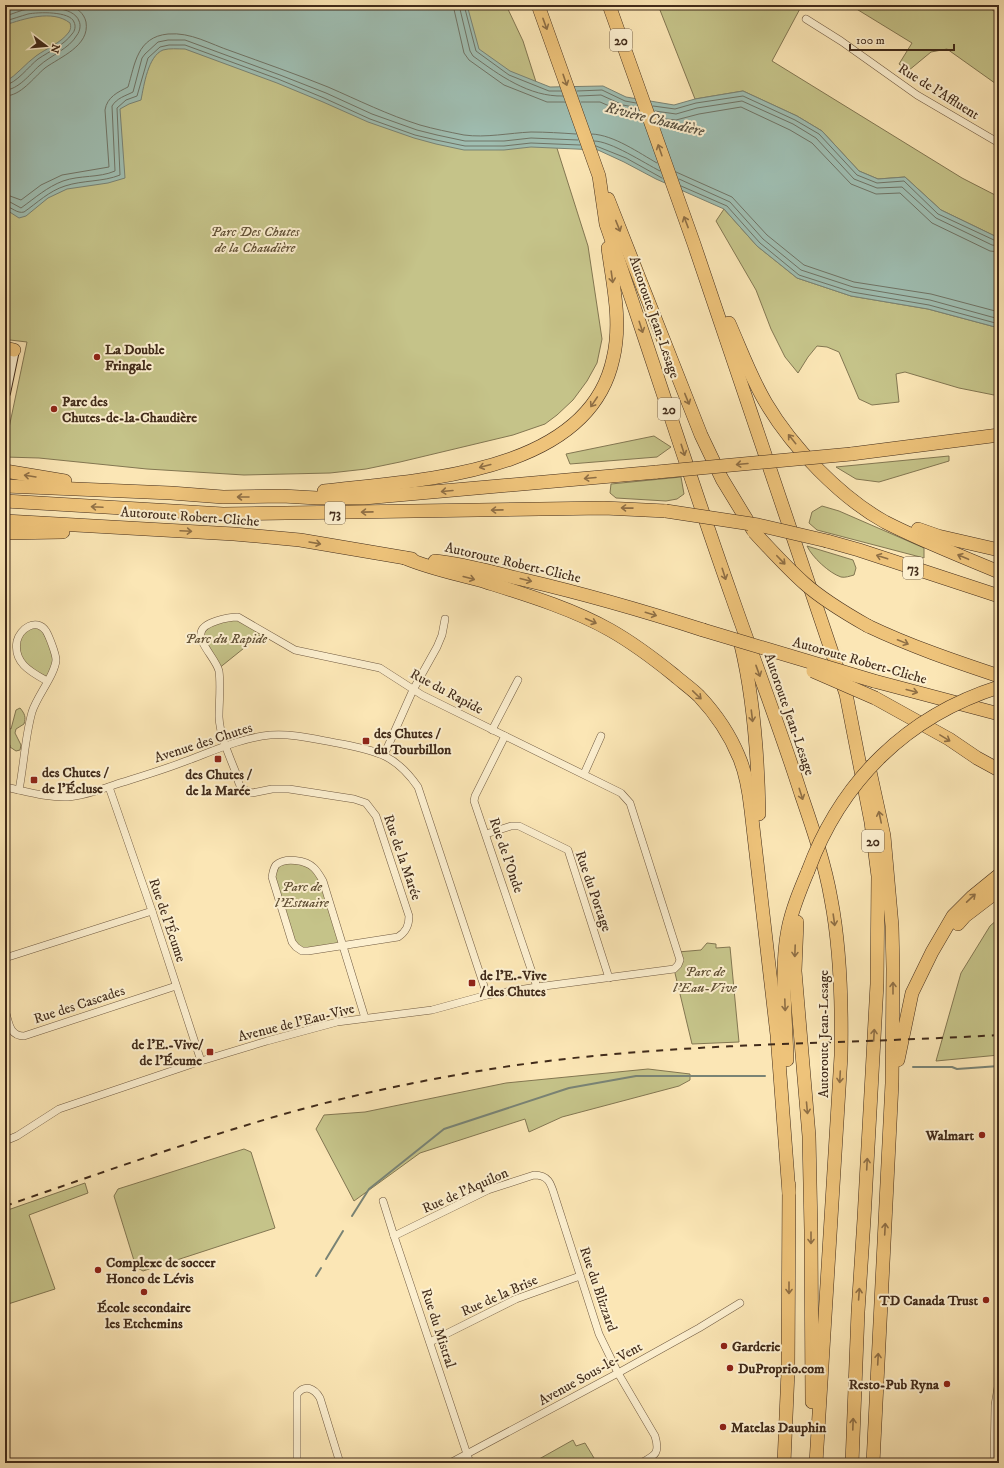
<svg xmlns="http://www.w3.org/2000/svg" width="1004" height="1468" font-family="'IM FELL DW Pica',serif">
  <rect width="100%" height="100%" fill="#fbe6b5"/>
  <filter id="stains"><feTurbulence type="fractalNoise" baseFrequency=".005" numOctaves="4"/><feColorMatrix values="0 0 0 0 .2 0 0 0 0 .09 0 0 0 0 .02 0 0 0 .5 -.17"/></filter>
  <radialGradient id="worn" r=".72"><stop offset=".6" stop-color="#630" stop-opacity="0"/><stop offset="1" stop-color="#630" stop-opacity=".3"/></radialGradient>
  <g fill="#c5c389" stroke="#837752">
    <path d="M5,5H506L523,41L588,246L602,339L597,363L587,381L573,400L557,415L545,424L513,435L400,462L366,469L330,473L244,475L147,469L39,458L5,457V447L27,342L10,340L5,337Z"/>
    <path d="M658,5H802L772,61L962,178L999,197V238L941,210L905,177L878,179L859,171L822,131L797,116L743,91L695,99Z"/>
    <path d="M850,5H986L999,15V86L947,49L931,52L908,71L899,64L912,43Z"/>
    <path d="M724,209L757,246L797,278L851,296L928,309L999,328V396L959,388L905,372L896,374L899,402L872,405L859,399L839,352L827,347L817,346L808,357L798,373L785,357L771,329L756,290L716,221Z"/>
    <path d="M654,436L671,447L657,457L570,464L566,454Z"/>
    <path d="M949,456V461L879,482L856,479L836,467Z"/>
    <path d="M681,477L684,494L677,499L666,501L616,498L610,493L611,484Z"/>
    <path d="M822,506L839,511L924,548V558L817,530L809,523L812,512Z"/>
    <path d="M807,546L853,560L856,568L854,575C850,576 845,578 841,577C829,573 812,557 807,546Z"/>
    <path d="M231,617L264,632L218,669L201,639L203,627Z"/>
    <path d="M40,626L56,659L47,681L22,664L18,637L22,630Z"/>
    <path d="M20,708C25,714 26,717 24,724L16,729L15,733L21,745L20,750L16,751L10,747V745L5,743V727L11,729L16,710Z"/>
    <path d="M297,861L319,873L342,945L308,951L296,947L273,870L277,865Z"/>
    <path d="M999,918V1055L936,1061L961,973L990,926Z"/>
    <path d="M707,943L716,944V948L730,947L739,1042L692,1044L674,969L678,965V952L701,950Z"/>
    <path d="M648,1069L690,1074V1080L679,1086L562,1117L529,1132L525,1119L420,1153L354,1201L316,1129L324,1115L365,1112L506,1083Z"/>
    <path d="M244,1149L251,1152L275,1228L143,1271L136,1267L114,1196L118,1189Z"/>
    <path d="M85,1183L88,1193L29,1215L55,1289L5,1305V1211Z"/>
    <path d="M573,1440L576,1446L585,1443L594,1458L589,1463H532Z"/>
  </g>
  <path fill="#9fbeb2" stroke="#798375" d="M5,5H467L479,49L510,71L550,87L603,86L626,97L674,105L695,99L743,91L797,116L822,131L859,171L878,179L905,177L941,210L999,238V328L928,309L851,296L797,278L757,246L724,209L656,179L624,162L598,150L531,147L504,150H464L436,144L414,138L368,122L323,102L277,83L185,49C177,49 170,48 163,50C148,56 144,85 141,100L129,104L120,109L125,178L108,183L67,189L48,198L26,216L19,218L5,209V82C17,75 25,64 36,56C47,48 61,43 69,32C71,29 71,26 70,23C52,9 24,19 5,25Z"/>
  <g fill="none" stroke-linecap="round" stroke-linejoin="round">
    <g stroke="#707466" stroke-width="1">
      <path d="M453,5L464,53L469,60L504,85L547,102H565"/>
      <path d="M459,5L470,51L473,56C499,75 529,97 563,96"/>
      <path d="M464,5L476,51L509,75L549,91H561"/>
      <path d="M5,16C13,14 21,10 28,9C41,6 74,6 79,21C81,25 80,31 77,35C69,49 51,55 39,66C30,74 18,90 5,90"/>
      <path d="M5,21C13,19 21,16 28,14C38,12 70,11 74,22C76,26 75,31 72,34C64,45 50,51 38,59C29,66 16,84 5,85"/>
      <path d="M577,91L602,90L625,101L636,103"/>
      <path d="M5,96C21,96 33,78 45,68C60,57 90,46 86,22C84,13 77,8 69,5"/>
      <path d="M579,96L601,95L623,105L638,108"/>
      <path d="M581,102H600L621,111L640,115"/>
      <path d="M653,106L675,109L696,103L743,96L795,120L819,134L857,175L877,183L904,181L938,214L994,240L999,241"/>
      <path d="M655,111L676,114L697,108L742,101L793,124L816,138L854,179L877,188L902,187L936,218L992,245L999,246"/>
      <path d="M657,118L676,120L699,114L741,107L790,130L812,143L851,184L876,194L900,193L932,223L990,251L999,252"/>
      <path d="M592,134C614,135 639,153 657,163"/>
      <path d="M594,141C611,141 644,163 660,171"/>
      <path d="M596,146L626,158L662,178"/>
      <path d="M676,172L732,197L767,235L804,265L854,282L931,294L999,312"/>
      <path d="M679,179L730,202L763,239L801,270L853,287L930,300L999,319"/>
      <path d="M681,186L727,206L760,243L799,275L852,292L929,305L999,324"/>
      <path d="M5,195L10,196L21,200L41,185L62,175L109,167L105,110C107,97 118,92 128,87C135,64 137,37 168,34C191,32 210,44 231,51C264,63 296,74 328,87C358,100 388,115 420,125C434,129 449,132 464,135C486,138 509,133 531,132C546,132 561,133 576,134"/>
      <path d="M5,201L10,202L21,208C35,198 47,187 63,181C80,175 99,178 115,171L112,106C117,98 125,96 133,92L142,58L145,54L158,42L168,40H185L280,75L326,93L372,114L417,130L437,135L465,141H504L531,138L578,140"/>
      <path d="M5,206C12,207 17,214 24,212C37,203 49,191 65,186C83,180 103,182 120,175L117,108L126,100L137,96L148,58L160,47L169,45H185L278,79L324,98L370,119L415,135L436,140L465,146H504L531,143L580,145"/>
    </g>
    <g stroke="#798375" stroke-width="2">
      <path d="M913,1067H952L957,1069L999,1066"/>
      <path d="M352,1216L369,1189L444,1129L569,1088L636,1076H765"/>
      <path d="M326,1259L343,1231"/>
      <path d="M316,1276L321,1268"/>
    </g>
    <g stroke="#705a41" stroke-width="8">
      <g id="street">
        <path d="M806,19L841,41L917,95L999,143"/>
        <path d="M492,730L518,680"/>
        <path d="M505,736L475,796L474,801L537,987"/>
        <path d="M384,755L413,690L437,647L442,635L445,619"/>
        <path d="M584,774L601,736"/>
        <path d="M5,787C25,791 47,798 68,797C83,796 100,790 114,785C139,777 163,770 186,761C213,751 241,738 270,735C294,733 318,740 342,744C377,751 396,755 418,787L487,995"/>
        <path d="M109,787L152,911L201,1061"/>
        <path d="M19,790C24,764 25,737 32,712C37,696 55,675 56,660C56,654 49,636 46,631C36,617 20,629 17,641C13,663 31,672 47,681"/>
        <path d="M486,834L511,826H519L568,850L609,978"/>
        <path d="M5,958L152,911"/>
        <path d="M5,1010C9,1022 9,1036 24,1036L176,986"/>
        <path d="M5,1141L17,1136L59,1109L201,1061L267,1041L337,1022L432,1010L487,995L537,987L674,969L678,965L680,960L630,803L621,793L422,695L380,668L295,650L238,617C229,617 202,622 201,633C199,644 216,659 219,671C221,686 219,702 219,717C220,736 229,755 236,773C237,777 238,783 241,787C244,790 248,791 252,793L272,789H289L354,799L366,803L376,816L409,916C409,926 406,932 398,937L308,951H302L296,947L292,942L272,877C273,873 273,869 276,865C285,857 306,860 314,868C318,872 320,876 323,881L365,1018"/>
        <path d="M383,1201L394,1236L470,1463"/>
        <path d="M394,1236L488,1190L534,1175C549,1175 551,1184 555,1197L599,1334L618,1373L655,1436C660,1453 656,1455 641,1463"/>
        <path d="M430,1342L516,1299L580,1276"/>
        <path d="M297,1463V1394C305,1384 314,1388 320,1398L340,1463"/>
        <path d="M450,1463L618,1373L699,1328L740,1303"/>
        <path d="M994,1463L995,1405L999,1381"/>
      </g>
    </g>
    <g stroke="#412b1a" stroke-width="12">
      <path id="secondary" d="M5,393L14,350"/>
    </g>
    <g stroke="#412b1a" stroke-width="14">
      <g id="highway">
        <path d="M538,5L599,176L606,224C649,348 688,473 732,597C755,663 780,728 801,794C813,829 825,864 831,899C841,951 842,1004 841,1056L816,1463"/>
        <path d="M609,5L694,244L846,694L871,822L878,876L877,984L864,1219L858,1312L852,1463"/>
        <path d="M608,199L701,435L722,479L753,530"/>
        <path d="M729,323C741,350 751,378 766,403C792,447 840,497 885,522C922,541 961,556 999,572"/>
        <path d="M5,348L14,350"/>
        <path d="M851,454L999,435"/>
        <path d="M5,471L65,481"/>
        <path d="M5,486L171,493L223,497L282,496L317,498H364L657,472"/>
        <path d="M324,491C417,480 588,475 613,359C622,322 613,285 608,248"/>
        <path d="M5,501L223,514L604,508L666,511"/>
        <path d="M5,521L234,534L300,540L412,559"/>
        <path d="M918,529L938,536L999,550"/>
        <path d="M5,533L63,532"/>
        <path d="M827,541L859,550L999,596"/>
        <path d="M405,558C431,569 458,574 486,582C527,595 573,609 610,630C633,643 653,658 674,675C682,682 692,689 699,696C715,713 730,735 739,757C746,773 749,792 751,810L777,1035L789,1193"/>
        <path d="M435,561C465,564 495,573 525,580C585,594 644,611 703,630"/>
        <path d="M868,626C910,646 954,661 999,676"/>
        <path d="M741,645C754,699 758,759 759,814"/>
        <path d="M874,681L999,714"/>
        <path d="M875,698L949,739L977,758L999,770"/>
        <path d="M869,767L884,836L892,926L893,969L892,1083L873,1463"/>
        <path d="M797,922L795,971L809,1136L811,1230L812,1402"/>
        <path d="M958,924L965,916L999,890"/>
        <path d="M787,1060C786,1017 780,970 788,929C792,909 800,890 808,871"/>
        <path d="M898,1060L912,993L932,952L953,916L972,897L999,875"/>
        <path d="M784,1463L788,1371L789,1185"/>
      </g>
    </g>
    <use href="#street" stroke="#fcefcf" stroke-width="7"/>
    <use href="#secondary" stroke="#fcefcf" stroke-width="10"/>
    <use href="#highway" stroke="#eec37a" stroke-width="13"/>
    <path stroke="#412b1a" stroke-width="2" stroke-dasharray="7 7" stroke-linecap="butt" d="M5,1206C92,1176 179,1145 267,1119C338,1098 412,1082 485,1070C655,1042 828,1045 999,1035"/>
    <g stroke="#412b1a" stroke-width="14" stroke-linecap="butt">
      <g id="highway-bridge">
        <path d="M657,472L851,454"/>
        <path d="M666,511L758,525L827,541"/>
        <path d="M754,532C770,549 786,567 804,583C823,600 845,613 868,626"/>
        <path d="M703,630L874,681"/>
        <path d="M813,671L875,698"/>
        <path d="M808,871C841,781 907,716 999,687"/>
      </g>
    </g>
    <use href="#highway-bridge" stroke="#eec37a" stroke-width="13"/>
  </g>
  <defs><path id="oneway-shaft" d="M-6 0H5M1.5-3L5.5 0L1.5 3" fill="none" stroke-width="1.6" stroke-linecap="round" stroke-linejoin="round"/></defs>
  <g stroke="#8f6f45">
    <use href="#oneway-shaft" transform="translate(545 24) rotate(70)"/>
    <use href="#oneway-shaft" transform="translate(565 80) rotate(71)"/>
    <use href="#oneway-shaft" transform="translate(660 150) rotate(-109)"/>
    <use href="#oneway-shaft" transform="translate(686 222) rotate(-111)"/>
    <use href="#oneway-shaft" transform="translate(618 226) rotate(68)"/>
    <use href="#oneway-shaft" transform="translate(612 277) rotate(82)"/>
    <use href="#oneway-shaft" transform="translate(641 327) rotate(72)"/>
    <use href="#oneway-shaft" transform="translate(687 399) rotate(68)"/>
    <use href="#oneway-shaft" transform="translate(594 402) rotate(124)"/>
    <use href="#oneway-shaft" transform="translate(792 439) rotate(-129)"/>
    <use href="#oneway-shaft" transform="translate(683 450) rotate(72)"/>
    <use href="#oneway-shaft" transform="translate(742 464) rotate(175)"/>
    <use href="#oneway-shaft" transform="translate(485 466) rotate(165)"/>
    <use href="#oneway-shaft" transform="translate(30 476) rotate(-171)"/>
    <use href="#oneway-shaft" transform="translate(590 478) rotate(175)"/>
    <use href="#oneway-shaft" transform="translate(447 491) rotate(175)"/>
    <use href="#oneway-shaft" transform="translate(243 497) rotate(-180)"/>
    <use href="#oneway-shaft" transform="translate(97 507) rotate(-177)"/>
    <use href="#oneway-shaft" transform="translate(627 508) rotate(-179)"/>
    <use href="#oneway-shaft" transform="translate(497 510) rotate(179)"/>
    <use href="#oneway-shaft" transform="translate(367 512) rotate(179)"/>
    <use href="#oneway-shaft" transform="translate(186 531) rotate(3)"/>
    <use href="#oneway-shaft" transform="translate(315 543) rotate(10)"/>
    <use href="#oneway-shaft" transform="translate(882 557) rotate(-162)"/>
    <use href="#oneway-shaft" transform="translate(963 557) rotate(-157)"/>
    <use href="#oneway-shaft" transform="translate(781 560) rotate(46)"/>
    <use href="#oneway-shaft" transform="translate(724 574) rotate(72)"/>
    <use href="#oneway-shaft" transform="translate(469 578) rotate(15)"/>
    <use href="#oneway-shaft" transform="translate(526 580) rotate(14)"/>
    <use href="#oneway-shaft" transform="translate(651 614) rotate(17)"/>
    <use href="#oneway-shaft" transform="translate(591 621) rotate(24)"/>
    <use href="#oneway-shaft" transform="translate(903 642) rotate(22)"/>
    <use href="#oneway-shaft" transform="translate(758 671) rotate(70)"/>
    <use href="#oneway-shaft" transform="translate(912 691) rotate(15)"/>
    <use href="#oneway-shaft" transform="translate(697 695) rotate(44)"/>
    <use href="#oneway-shaft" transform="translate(752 716) rotate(83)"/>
    <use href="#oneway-shaft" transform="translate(945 738) rotate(31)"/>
    <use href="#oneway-shaft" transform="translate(801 794) rotate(72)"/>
    <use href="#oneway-shaft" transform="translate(880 817) rotate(-102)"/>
    <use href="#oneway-shaft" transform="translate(971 898) rotate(-43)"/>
    <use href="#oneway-shaft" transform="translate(834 920) rotate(82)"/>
    <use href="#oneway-shaft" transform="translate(795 951) rotate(92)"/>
    <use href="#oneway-shaft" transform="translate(893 988) rotate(-90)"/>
    <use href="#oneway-shaft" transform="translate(785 1005) rotate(88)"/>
    <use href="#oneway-shaft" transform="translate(874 1035) rotate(-87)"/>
    <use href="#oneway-shaft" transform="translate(840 1077) rotate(93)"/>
    <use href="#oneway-shaft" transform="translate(807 1108) rotate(85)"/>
    <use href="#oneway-shaft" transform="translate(867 1164) rotate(-87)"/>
    <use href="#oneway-shaft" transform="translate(885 1229) rotate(-87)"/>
    <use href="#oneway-shaft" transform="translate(811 1238) rotate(90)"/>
    <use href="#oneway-shaft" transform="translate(789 1288) rotate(90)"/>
    <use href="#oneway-shaft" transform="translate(859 1294) rotate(-86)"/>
    <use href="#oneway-shaft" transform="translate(878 1359) rotate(-87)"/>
    <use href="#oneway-shaft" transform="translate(853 1424) rotate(-88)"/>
  </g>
  <g fill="#8f2418" stroke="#fcefcf" stroke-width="1.5">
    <circle cx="97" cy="357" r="4"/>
    <circle cx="54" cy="409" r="4"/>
    <rect x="362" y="737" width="8" height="8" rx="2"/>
    <rect x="214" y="755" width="8" height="8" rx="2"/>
    <rect x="30" y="776" width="8" height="8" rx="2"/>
    <rect x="468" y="979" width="8" height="8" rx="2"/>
    <rect x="206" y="1048" width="8" height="8" rx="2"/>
    <circle cx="982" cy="1135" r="4"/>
    <circle cx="98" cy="1270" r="4"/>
    <circle cx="144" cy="1292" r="4"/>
    <circle cx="986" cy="1300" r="4"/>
    <circle cx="724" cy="1346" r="4"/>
    <circle cx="730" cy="1368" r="4"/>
    <circle cx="947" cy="1384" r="4"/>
    <circle cx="723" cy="1427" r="4"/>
  </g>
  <g text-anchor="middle" stroke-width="4" stroke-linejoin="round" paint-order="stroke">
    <g fill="#fcefcf" stroke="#796650" stroke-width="1">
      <rect x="610" y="29" width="22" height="22" rx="3"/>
      <rect x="658" y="398" width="22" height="22" rx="3"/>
      <rect x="325" y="502" width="20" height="22" rx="3"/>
      <rect x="903" y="557" width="20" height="22" rx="3"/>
      <rect x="862" y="830" width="22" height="22" rx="3"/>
    </g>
    <g font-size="13" font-weight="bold" fill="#412b1a">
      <text x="621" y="45">20</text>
      <text x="669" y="414">20</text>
      <text x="335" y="518">73</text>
      <text x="913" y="573">73</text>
      <text x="873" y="846">20</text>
    </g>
    <g font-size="14" fill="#412b1a" stroke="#fcefcf">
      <text transform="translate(939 91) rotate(32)" y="5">Rue de l'Affluent</text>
      <text transform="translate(655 317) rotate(71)" y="5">Autoroute Jean-Lesage</text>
      <text transform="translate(190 516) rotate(4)" y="5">Autoroute Robert-Cliche</text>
      <text transform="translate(513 562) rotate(13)" y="5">Autoroute Robert-Cliche</text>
      <text transform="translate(860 660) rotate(16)" y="5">Autoroute Robert-Cliche</text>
      <text transform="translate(447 691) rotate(28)" y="5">Rue du Rapide</text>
      <text transform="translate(790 714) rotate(71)" y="5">Autoroute Jean-Lesage</text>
      <text transform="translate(203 742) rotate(-18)" y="5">Avenue des Chutes</text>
      <text transform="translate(507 855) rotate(71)" y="5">Rue de l'Onde</text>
      <text transform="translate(403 857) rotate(71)" y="5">Rue de la Marée</text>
      <text transform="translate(594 891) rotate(71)" y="5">Rue du Portage</text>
      <text transform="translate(168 920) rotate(71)" y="5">Rue de l'Écume</text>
      <text transform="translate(79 1004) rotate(-18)" y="5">Rue des Cascades</text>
      <text transform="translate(296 1022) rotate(-14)" y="5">Avenue de l'Eau-Vive</text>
      <text transform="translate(823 1034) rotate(-90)" y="5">Autoroute Jean-Lesage</text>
      <text transform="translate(465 1190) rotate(-24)" y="5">Rue de l'Aquilon</text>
      <text transform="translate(599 1289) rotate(71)" y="5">Rue du Blizzard</text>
      <text transform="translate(499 1295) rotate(-24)" y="5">Rue de la Brise</text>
      <text transform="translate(439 1328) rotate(72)" y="5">Rue du Mistral</text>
      <text transform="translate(590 1373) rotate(-29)" y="5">Avenue Sous-le-Vent</text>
    </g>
    <g font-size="14" font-style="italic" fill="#625136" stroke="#fcefcf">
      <text x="255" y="236">Parc Des Chutes<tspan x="255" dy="16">de la Chaudière</tspan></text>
      <text x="226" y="643">Parc du Rapide</text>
      <text x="302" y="891">Parc de<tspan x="302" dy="16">l'Estuaire</tspan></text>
      <text x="705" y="976">Parc de<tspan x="705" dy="16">l'Eau-Vive</tspan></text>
    </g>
    <g font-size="14" font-weight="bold" fill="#412b1a" stroke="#fcefcf" text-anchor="start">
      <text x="105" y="354">La Double<tspan x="105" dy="16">Fringale</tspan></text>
      <text x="62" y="406">Parc des<tspan x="62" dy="16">Chutes-de-la-Chaudière</tspan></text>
      <text x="374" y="738">des Chutes /<tspan x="374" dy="16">du Tourbillon</tspan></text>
      <text x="42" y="777">des Chutes /<tspan x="42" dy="16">de l'Écluse</tspan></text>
      <text x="218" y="779" text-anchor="middle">des Chutes /<tspan x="218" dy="16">de la Marée</tspan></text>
      <text x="480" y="980">de l'E.-Vive<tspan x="480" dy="16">/ des Chutes</tspan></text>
      <text x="202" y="1049" text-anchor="end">de l'E.-Vive/<tspan x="202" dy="16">de l'Écume</tspan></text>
      <text x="974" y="1140" text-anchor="end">Walmart</text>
      <text x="106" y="1267">Complexe de soccer<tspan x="106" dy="16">Honco de Lévis</tspan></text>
      <text x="978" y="1305" text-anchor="end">TD Canada Trust</text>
      <text x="144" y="1312" text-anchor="middle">École secondaire<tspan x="144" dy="16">les Etchemins</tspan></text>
      <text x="732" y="1351">Garderie</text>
      <text x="738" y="1373">DuProprio.com</text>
      <text x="939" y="1389" text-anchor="end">Resto-Pub Ryna</text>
      <text x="731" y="1432">Matelas Dauphin</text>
    </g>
    <g font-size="15" font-style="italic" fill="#585040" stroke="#fcefcf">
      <text transform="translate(655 119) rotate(14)" y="5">Rivière Chaudière</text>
    </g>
  </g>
  <rect width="1004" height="1468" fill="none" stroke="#fbe6b5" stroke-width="20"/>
  <rect x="6" y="6" width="992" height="1456" fill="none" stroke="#412b1a" stroke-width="2"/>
  <rect x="10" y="10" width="984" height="1448" fill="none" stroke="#412b1a"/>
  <g transform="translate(46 46) rotate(106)" stroke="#fcefcf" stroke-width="3" paint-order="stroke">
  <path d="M0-3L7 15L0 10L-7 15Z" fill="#412b1a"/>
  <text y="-6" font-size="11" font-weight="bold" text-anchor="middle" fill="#412b1a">N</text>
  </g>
  <path d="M850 44v6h104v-6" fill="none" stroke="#412b1a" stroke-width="2"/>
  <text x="856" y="44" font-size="12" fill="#412b1a" stroke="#fcefcf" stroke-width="3" paint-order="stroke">100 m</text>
  <rect width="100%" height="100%" filter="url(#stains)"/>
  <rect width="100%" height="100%" fill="url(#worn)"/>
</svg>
